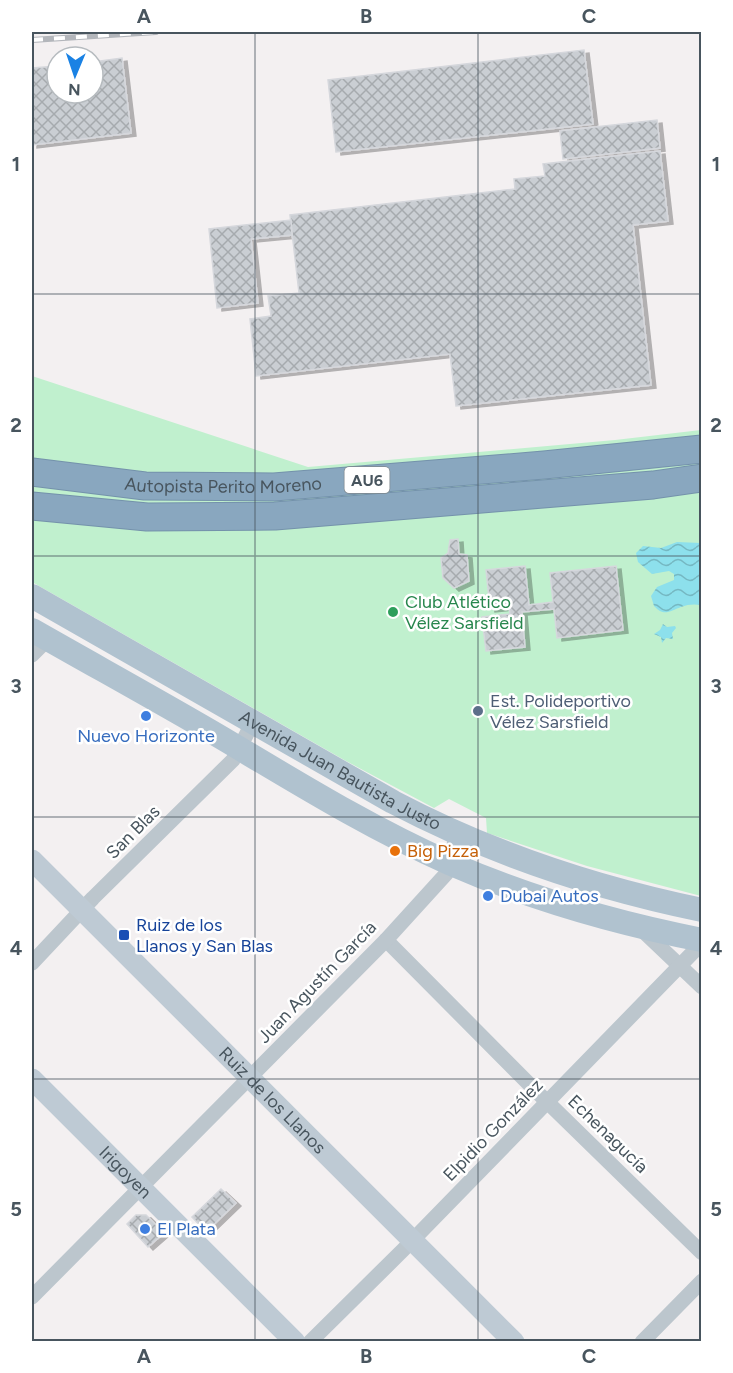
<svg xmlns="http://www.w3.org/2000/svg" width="733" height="1373" font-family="Figtree,sans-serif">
  <defs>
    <pattern id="water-waves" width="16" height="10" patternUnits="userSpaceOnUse" patternTransform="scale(1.5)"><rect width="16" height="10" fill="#8de0ec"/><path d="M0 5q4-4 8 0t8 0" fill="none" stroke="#75b8c2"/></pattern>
    <pattern id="building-cross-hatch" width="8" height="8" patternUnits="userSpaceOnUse" patternTransform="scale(1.5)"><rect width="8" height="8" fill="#caced3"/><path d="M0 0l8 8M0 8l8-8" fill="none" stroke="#a6aaae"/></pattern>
    <filter id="shadow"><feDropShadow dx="5" dy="3" stdDeviation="0" flood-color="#0004"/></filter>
  </defs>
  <rect width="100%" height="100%" fill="#f3f0f1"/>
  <path fill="#c0f0ce" d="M32,376L308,467L615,440L701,430V896L587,866L487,833L486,818L449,799L434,808L346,761L32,582Z"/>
  <g fill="url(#water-waves)">
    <path d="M677,542L701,543V605C695,604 688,604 681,607C670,611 664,617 654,606L651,596L657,587L674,580V574L669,571L652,574L638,562L636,553L643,546L661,548Z"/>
    <path d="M663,624L667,627L675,626L676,628L672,633L673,639L666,638L662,643L661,637L654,634L660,630Z"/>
  </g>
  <g fill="url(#building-cross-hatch)" stroke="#d5d7dc" stroke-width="1.5" filter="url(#shadow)">
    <path d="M584,50L593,124L336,152L328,80Z"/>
    <path d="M122,58L131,133L32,145V68L57,66V93H93V62Z"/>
    <path d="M657,120L660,148L563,159L560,131Z"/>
    <path d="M660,151L668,221L633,225L651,385L456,406L450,354L256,376L250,319L271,316L268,296L299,293L290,215L515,189L514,179L545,176L543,164Z"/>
    <path d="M291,220L292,235L251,239L258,303L217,308L209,229Z"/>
    <path d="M458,539L459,554L467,555L469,581L454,588L443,578L441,558L448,553L450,540Z"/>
    <path d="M525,566L529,605L553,602L550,573L616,566L623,630L557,638L554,609L522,612L525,647L486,651L482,617L510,614L509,607L490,609L486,570Z"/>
    <path d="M221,1189L236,1203L206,1232L192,1217Z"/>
    <path d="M136,1215H146L164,1233L148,1247L127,1224Z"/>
  </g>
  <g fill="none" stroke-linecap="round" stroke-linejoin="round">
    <g stroke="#7492ab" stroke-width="29">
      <g id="highway">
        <path id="s4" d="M32,472L145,486L274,487L544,465L702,449"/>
        <path d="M32,506L147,517L275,516L653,485L702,478"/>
      </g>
    </g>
    <g stroke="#bcc6cd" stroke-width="15">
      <path d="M32,655L48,639"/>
      <path d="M641,929L702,987"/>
      <path d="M386,940L536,1091L702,1253"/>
      <path d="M32,963L93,898L233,760L253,722"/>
      <path d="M32,1297L386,940L446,874L457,834"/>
      <path d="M310,1342L403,1250L702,943"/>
      <path d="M642,1342L702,1281"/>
    </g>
    <g stroke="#becad4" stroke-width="21">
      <path id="s1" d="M32,860L514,1342"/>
      <path id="s2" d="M32,1079L295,1342"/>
    </g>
    <g stroke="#b0c2cf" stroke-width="24">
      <path id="s3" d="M32,596L393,802C490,853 595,888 702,910"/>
      <path d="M32,630C95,666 159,701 222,738C296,782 370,828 449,863C529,898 616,923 702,940"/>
    </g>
    <use href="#highway" stroke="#89a7bf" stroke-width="27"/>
    <g stroke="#b3b6bb" stroke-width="6">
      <path id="rail" d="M32,40L156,32"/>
    </g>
    <use href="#rail" stroke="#fff" stroke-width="4" stroke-dasharray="11" stroke-linecap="butt"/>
  </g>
  <path fill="none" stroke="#48555e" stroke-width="1.5" stroke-opacity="0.55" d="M255,32V1342M478,32V1342M32,294H702M32,556H702M32,817H702M32,1079H702"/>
  <circle fill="#2e9e5b" stroke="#fff" stroke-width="2" cx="393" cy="612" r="6"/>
  <circle fill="#5c6f8a" stroke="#fff" stroke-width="2" cx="478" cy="711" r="6"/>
  <g fill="#3f7fe0" stroke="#fff" stroke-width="2">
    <circle cx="146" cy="716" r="6"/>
    <circle cx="488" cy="896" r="6"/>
    <circle cx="145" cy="1229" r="6"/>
  </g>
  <circle fill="#e8710a" stroke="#fff" stroke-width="2" cx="395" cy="851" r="6"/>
  <rect fill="#1a4fb4" stroke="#fff" stroke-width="2" x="118" y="929" width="12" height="12" rx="3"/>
  <g text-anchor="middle" stroke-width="5" stroke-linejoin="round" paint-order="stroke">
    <rect fill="#fff" stroke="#7f888e" stroke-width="1.5" x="344.5" y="467" width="45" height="26" rx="4.5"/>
    <g font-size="16" font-weight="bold" fill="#48555e">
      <text x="367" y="486">AU6</text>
    </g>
    <g font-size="18" fill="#48555e" stroke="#fff">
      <text dy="6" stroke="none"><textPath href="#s4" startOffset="192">Autopista Perito Moreno</textPath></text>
      <text dy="6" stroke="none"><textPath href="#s3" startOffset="354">Avenida Juan Bautista Justo</textPath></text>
      <text transform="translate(133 832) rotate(-45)" y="6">San Blas</text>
      <text transform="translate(317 982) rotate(-46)" y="6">Juan Agustín García</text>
      <text dy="6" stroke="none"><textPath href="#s1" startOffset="340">Ruiz de los Llanos</textPath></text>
      <text transform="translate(493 1130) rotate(-46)" y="6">Elpidio González</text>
      <text transform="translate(608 1134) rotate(44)" y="6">Echenagucía</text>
      <text dy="6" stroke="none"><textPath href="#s2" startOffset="132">Irigoyen</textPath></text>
    </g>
    <g font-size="18" fill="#27864d" stroke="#fff" text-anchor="start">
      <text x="405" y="608">Club Atlético<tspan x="405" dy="21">Vélez Sarsfield</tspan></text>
    </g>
    <g font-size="18" fill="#4e5e75" stroke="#fff" text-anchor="start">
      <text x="490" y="707">Est. Polideportivo<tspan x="490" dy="21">Vélez Sarsfield</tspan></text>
    </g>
    <g font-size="18" fill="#366cbe" stroke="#fff" text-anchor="start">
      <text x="146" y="742" text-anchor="middle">Nuevo Horizonte</text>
      <text x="500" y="902">Dubai Autos</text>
      <text x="157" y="1235">El Plata</text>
    </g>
    <g font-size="18" fill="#c56008" stroke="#fff" text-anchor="start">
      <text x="407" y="857">Big Pizza</text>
    </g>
    <g font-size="18" fill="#164399" stroke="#fff" text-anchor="start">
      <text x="136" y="931">Ruiz de los<tspan x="136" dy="21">Llanos y San Blas</tspan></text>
    </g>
  </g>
  <rect width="733" height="1373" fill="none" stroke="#ffffff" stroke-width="66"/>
  <g transform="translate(75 75) rotate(182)"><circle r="28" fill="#ffffff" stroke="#b6bbbf" stroke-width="1.5"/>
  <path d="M0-4.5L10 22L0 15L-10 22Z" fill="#1a82e4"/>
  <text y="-9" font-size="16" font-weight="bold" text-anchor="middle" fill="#48555e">N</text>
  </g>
  <rect x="33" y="33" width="667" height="1307" fill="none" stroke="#48555e" stroke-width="2"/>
  <g font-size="20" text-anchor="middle" font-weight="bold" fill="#48555e">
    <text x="144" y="23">A</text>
    <text x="366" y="23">B</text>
    <text x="589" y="23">C</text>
    <text x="16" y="171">1</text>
    <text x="716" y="171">1</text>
    <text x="16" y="432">2</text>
    <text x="716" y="432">2</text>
    <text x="16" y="693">3</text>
    <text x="716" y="693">3</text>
    <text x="16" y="955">4</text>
    <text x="716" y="955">4</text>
    <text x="16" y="1216">5</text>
    <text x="716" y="1216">5</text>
    <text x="144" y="1363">A</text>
    <text x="366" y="1363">B</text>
    <text x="589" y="1363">C</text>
  </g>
</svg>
